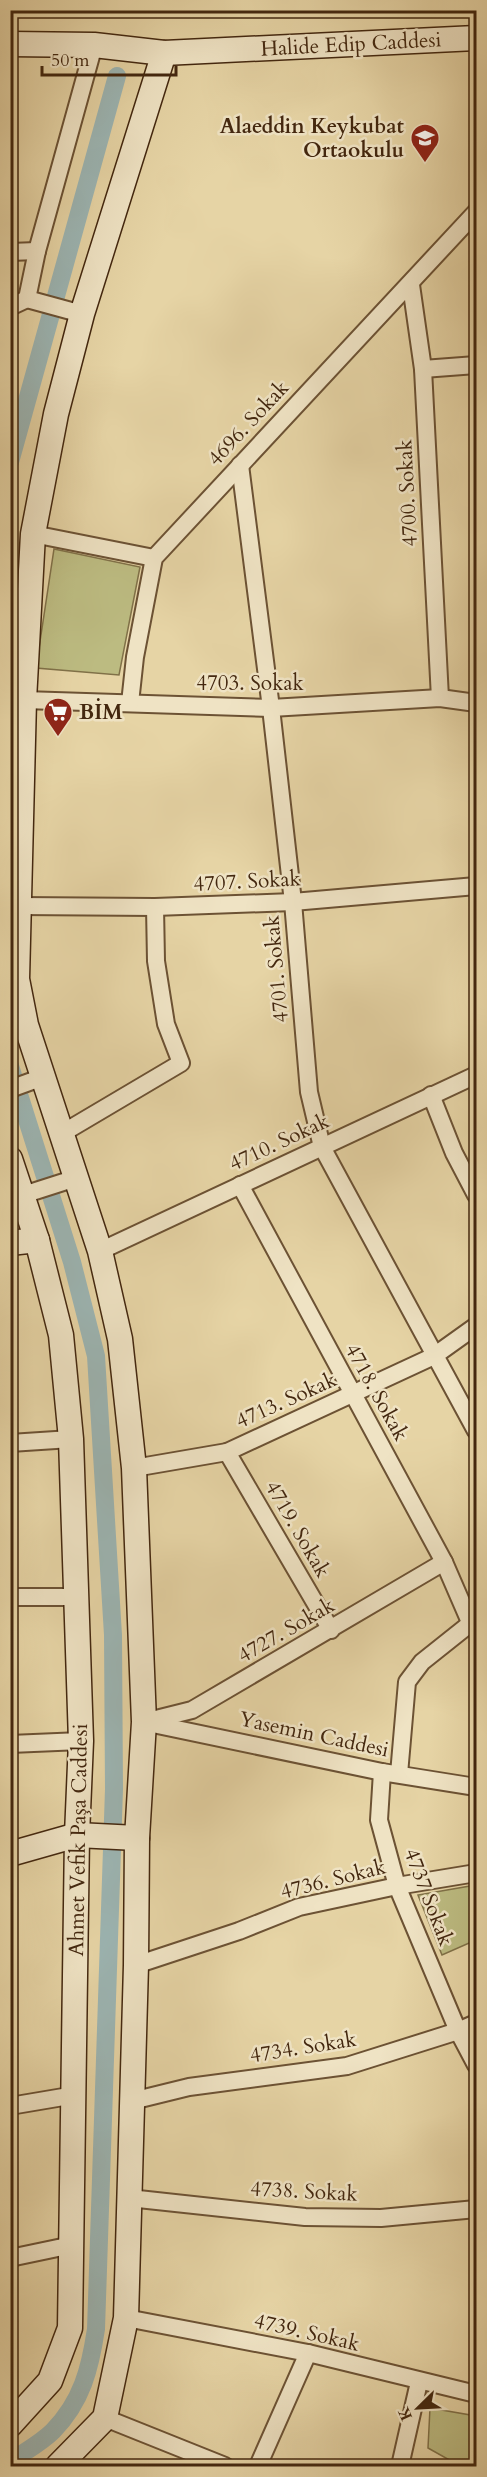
<svg xmlns="http://www.w3.org/2000/svg" width="487" height="2477" font-family="Cardo,serif">
  <rect width="100%" height="100%" fill="#e6d4a5"/>
  <filter id="stains"><feTurbulence type="fractalNoise" baseFrequency=".00333" numOctaves="4"/><feColorMatrix values="0 0 0 0 .2 0 0 0 0 .09 0 0 0 0 .02 0 0 0 .5 -.17"/></filter>
  <radialGradient id="worn" r=".72"><stop offset=".6" stop-color="#630" stop-opacity="0"/><stop offset="1" stop-color="#630" stop-opacity=".3"/></radialGradient>
  <g fill="#bcbb81" stroke="#807148" stroke-width="1.5">
    <path d="M54,549L140,567L119,675L36,668Z"/>
    <path d="M476,1885V1940L442,1955L418,1895Z"/>
    <path d="M430,2408L476,2416V2466H460L428,2448Z"/>
  </g>
  <g fill="none" stroke-linecap="round" stroke-linejoin="round">
    <g stroke="#9cb5b3" stroke-width="18">
      <path d="M10,462L117,76"/>
      <path d="M10,1066L72,1262L96,1356L113,1635L114,1789L96,2329C90,2369 82,2401 53,2431C41,2443 24,2452 10,2462"/>
    </g>
    <g stroke="#6c5234" stroke-width="20">
      <g id="street">
        <path d="M10,252L37,251"/>
        <path d="M411,285L423,369L440,698"/>
        <path d="M10,307L27,299"/>
        <path d="M82,314L27,299L37,251L94,45"/>
        <path d="M423,369L476,365"/>
        <path d="M240,465L271,708L293,902L309,1092L322,1147L476,1431"/>
        <path d="M33,534L154,558"/>
        <path d="M24,700L271,708L440,698L476,703"/>
        <path d="M130,703L135,657L154,558L476,212"/>
        <path d="M18,906L155,907L293,902L476,886"/>
        <path d="M10,1089L43,1077"/>
        <path d="M431,1095L454,1153L476,1195"/>
        <path d="M61,1134L181,1063L166,1024L156,961L155,907"/>
        <path d="M240,1185L444,1562L470,1622"/>
        <path d="M23,1195L76,1178"/>
        <path d="M100,1251L476,1075"/>
        <path d="M10,1443L71,1439"/>
        <path d="M227,1452L331,1630"/>
        <path d="M134,1468L227,1452L434,1356L476,1326"/>
        <path d="M10,1597H76"/>
        <path d="M144,1722L192,1710L444,1562"/>
        <path d="M148,1723L382,1772L476,1787"/>
        <path d="M10,1744L81,1741"/>
        <path d="M382,1772L379,1820L397,1886L458,2031L476,2065"/>
        <path d="M399,1774L407,1682L422,1662L476,1619"/>
        <path d="M136,1965L239,1931L299,1907L397,1886L476,1873"/>
        <path d="M132,2101L189,2087L347,2066L458,2031L476,2023"/>
        <path d="M10,2106L75,2095"/>
        <path d="M129,2198L305,2217L381,2218L476,2209"/>
        <path d="M10,2258L72,2245"/>
        <path d="M126,2318L308,2353L476,2394"/>
        <path d="M105,2418L225,2466"/>
        <path d="M258,2466L308,2353"/>
        <path d="M400,2466L419,2382"/>
      </g>
    </g>
    <g stroke="#43270f" stroke-width="27">
      <g id="secondary">
        <path d="M10,44L94,45L164,53L476,38"/>
        <path d="M10,1159L37,1240L10,1243"/>
        <path d="M10,1854L77,1835L137,1838"/>
        <path d="M10,2425L50,2381L70,2328L77,1835L81,1741L71,1439L61,1335L37,1240"/>
        <path d="M58,2466L105,2418L126,2318L136,1965L137,1838L144,1722L134,1468L120,1339L100,1251L26,1025L17,979L24,700L33,534L56,414L82,314L164,53"/>
      </g>
    </g>
    <use href="#street" stroke="#efe3c4" stroke-width="16"/>
    <use href="#secondary" stroke="#efe3c4" stroke-width="24"/>
  </g>
  <defs>
    <g id="school-pin" transform="scale(1.5)"><path d="M0 17L-7.5 6A9.5 9.5 0 1 1 7.5 6Z" fill="#8f2418" stroke="#efe3c4"/><path d="M0-5L7-2L0 1L-7-2ZM-4 1L0 2.5L4 1V4Q0 6-4 4Z" fill="#fff"/></g>
    <g id="supermarket-pin" transform="scale(1.5)"><path d="M0 17L-7.5 6A9.5 9.5 0 1 1 7.5 6Z" fill="#8f2418" stroke="#efe3c4"/><path d="M-6-5.5h2.5l.6 2H6L4.5 2H-2.5L-4.4-4H-6ZM-1.5 3.2a1.3 1.3 0 1 0 .1 0ZM3 3.2a1.3 1.3 0 1 0 .1 0Z" fill="#fff"/></g>
  </defs>
  <g fill-rule="evenodd">
    <use href="#school-pin" x="425" y="138"/>
    <use href="#supermarket-pin" x="58" y="712"/>
  </g>
  <g text-anchor="middle" stroke-width="5" stroke-linejoin="round" paint-order="stroke">
    <g font-size="21" fill="#43270f" stroke="#efe3c4">
      <text transform="translate(351 44) rotate(-3)" y="7">Halide Edip Caddesi</text>
      <text transform="translate(248 423) rotate(-47)" y="7">4696. Sokak</text>
      <text transform="translate(407 493) rotate(-93)" y="7">4700. Sokak</text>
      <text x="250" y="690">4703. Sokak</text>
      <text transform="translate(247 881) rotate(-3)" y="7">4707. Sokak</text>
      <text transform="translate(276 969) rotate(-95)" y="7">4701. Sokak</text>
      <text transform="translate(279 1142) rotate(-25)" y="7">4710. Sokak</text>
      <text transform="translate(377 1392) rotate(61)" y="7">4718. Sokak</text>
      <text transform="translate(286 1400) rotate(-24)" y="7">4713. Sokak</text>
      <text transform="translate(298 1529) rotate(60)" y="7">4719. Sokak</text>
      <text transform="translate(286 1630) rotate(-30)" y="7">4727. Sokak</text>
      <text transform="translate(314 1734) rotate(12)" y="7">Yasemin Caddesi</text>
      <text transform="translate(78 1840) rotate(-89)" y="7">Ahmet Vefik Paşa Caddesi</text>
      <text transform="translate(333 1879) rotate(-14)" y="7">4736. Sokak</text>
      <text transform="translate(429 1897) rotate(69)" y="7">4737 Sokak</text>
      <text transform="translate(303 2047) rotate(-9)" y="7">4734. Sokak</text>
      <text transform="translate(304 2191) rotate(3)" y="7">4738. Sokak</text>
      <text transform="translate(307 2332) rotate(13)" y="7">4739. Sokak</text>
    </g>
    <g font-size="21" font-weight="bold" fill="#43270f" stroke="#efe3c4" text-anchor="end">
      <text x="404" y="133">Alaeddin Keykubat<tspan x="404" dy="24">Ortaokulu</tspan></text>
      <text x="79" y="719" text-anchor="start">BİM</text>
    </g>
  </g>
  <rect width="487" height="2477" fill="none" stroke="#e6d4a5" stroke-width="36"/>
  <rect x="12" y="12" width="463" height="2453" fill="none" stroke="#43270f" stroke-width="3"/>
  <rect x="18" y="18" width="451" height="2441" fill="none" stroke="#43270f" stroke-width="1.5"/>
  <g transform="translate(418 2408) rotate(246)" stroke="#efe3c4" stroke-width="4.5" paint-order="stroke">
  <path d="M0-4.5L10 22L0 15L-10 22Z" fill="#43270f"/>
  <text y="-9" font-size="16" font-weight="bold" text-anchor="middle" fill="#43270f">K</text>
  </g>
  <path d="M42 66v9h134v-9" fill="none" stroke="#43270f" stroke-width="3"/>
  <text x="51" y="66" font-size="18" fill="#43270f" stroke="#efe3c4" stroke-width="4.5" paint-order="stroke">50 m</text>
  <rect width="100%" height="100%" filter="url(#stains)"/>
  <rect width="100%" height="100%" fill="url(#worn)"/>
</svg>
